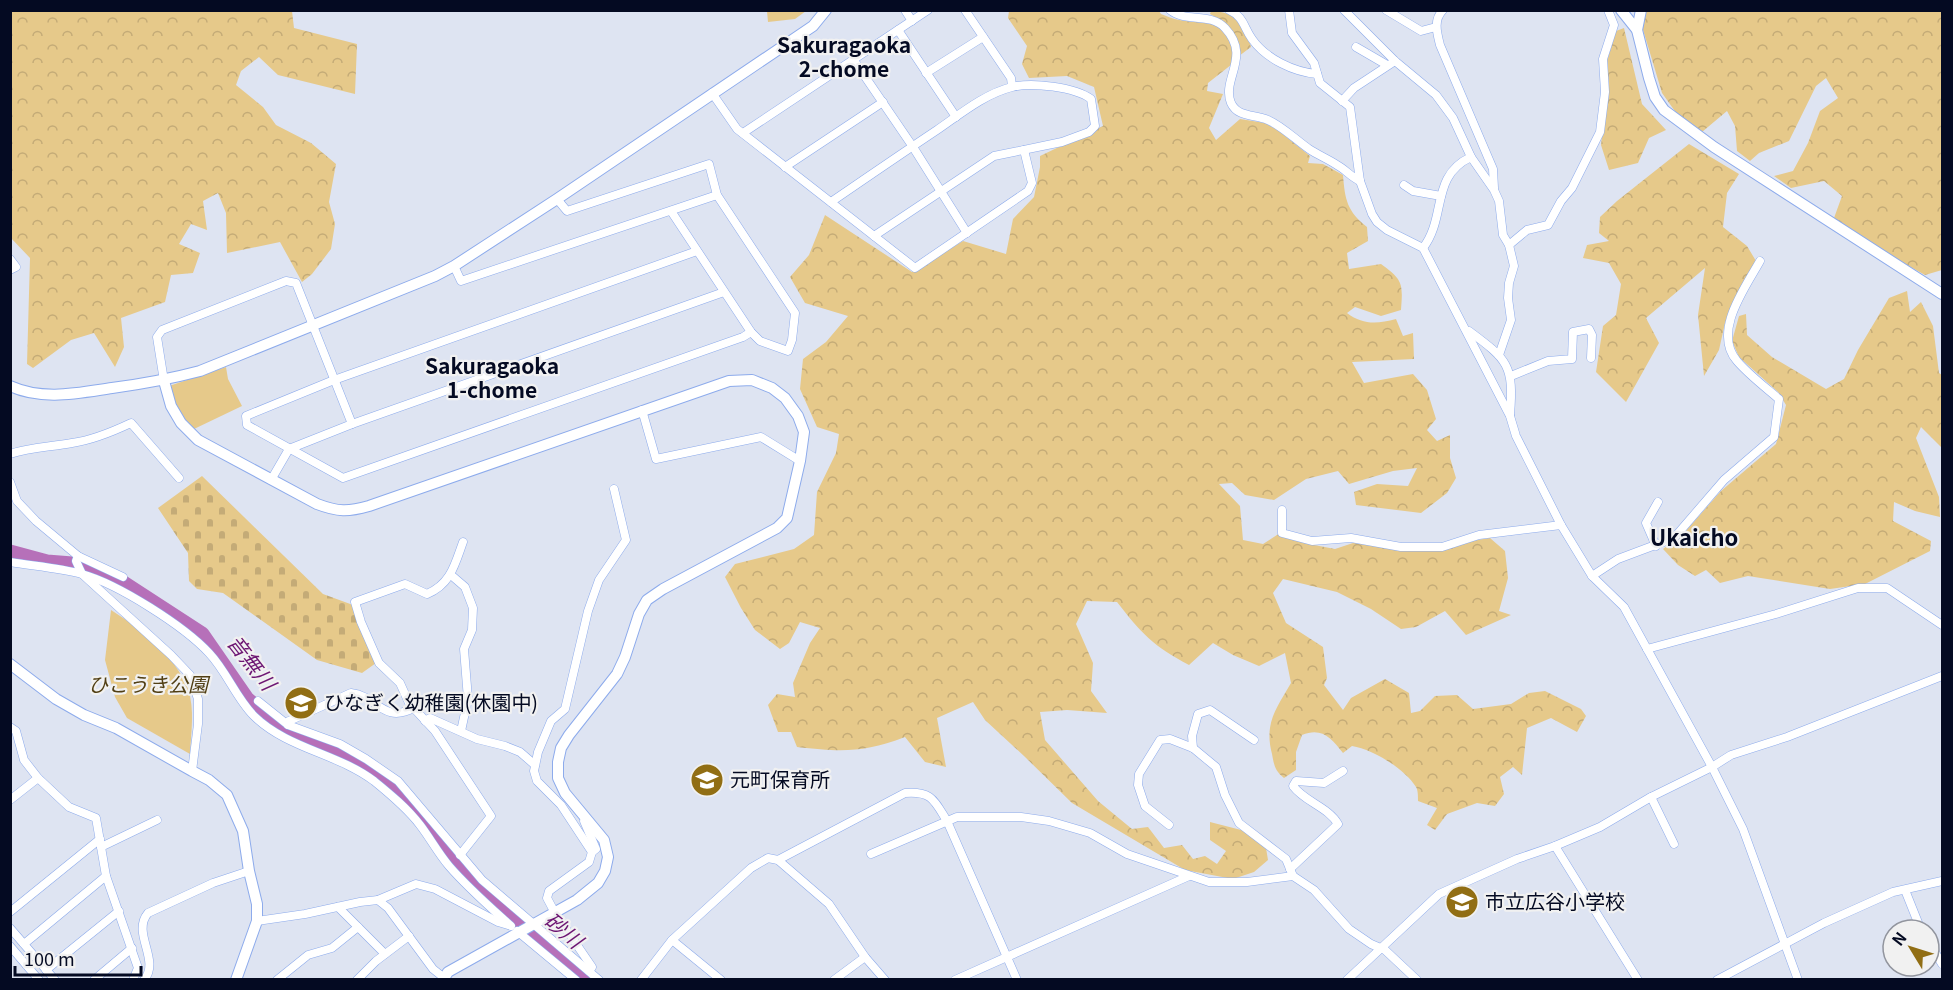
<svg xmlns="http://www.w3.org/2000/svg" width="1953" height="990" font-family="Georgia,'Noto Sans JP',serif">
  <defs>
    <pattern id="forest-crowns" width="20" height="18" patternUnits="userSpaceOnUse" patternTransform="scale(1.5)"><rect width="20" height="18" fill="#e6c98a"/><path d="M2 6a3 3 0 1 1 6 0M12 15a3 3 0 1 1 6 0" fill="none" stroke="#c4ab77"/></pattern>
    <pattern id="cemetery-stones" width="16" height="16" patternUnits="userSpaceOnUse" patternTransform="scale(1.5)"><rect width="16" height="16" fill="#e6c98a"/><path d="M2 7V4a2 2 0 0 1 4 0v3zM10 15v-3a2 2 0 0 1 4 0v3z" fill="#c4ab77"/></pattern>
  </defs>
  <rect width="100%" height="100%" fill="#dee4f2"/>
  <g fill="#e6c98a">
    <path d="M767,11V10L806,11L795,19L768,22Z"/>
    <path d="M226,367L228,379L242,406L194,429L176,409L169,386Z"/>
    <path d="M111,610C141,629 175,655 188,689C195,709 191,733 190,754L127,718L115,697L105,660Z"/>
  </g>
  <g fill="url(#forest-crowns)">
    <path d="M11,10L292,11L294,28L357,44L355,94L278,75L259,57L241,71L236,85L263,107L276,125L311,143L336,164L329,202L335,224L331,249L312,274L302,282L280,242L227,253L226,213L218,193L203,201L207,230L191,224L179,244L200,253L193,273L171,275L165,302L121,318L124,347L115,367L94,333L71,340L33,368L27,364L30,258L10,237Z"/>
    <path d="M1644,10L1942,11V270L1925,275L1882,251L1834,218L1842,196L1824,181L1791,188L1774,176L1793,171L1808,143L1820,111L1838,98L1826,78L1816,86L1789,141L1759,153L1750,161L1737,151L1735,126L1727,111L1702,132L1677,114L1662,93L1641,23Z"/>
    <path d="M1009,11H1159L1161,14C1167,16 1173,19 1179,20C1217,27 1225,14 1236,61L1208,83L1207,91L1223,94L1209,128L1216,140L1240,119L1265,123L1279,131L1310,156L1308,163L1323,164L1343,175C1345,200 1347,211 1367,227L1368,241L1347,253L1349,269L1381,264C1403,280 1403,283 1401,310L1381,316L1355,307L1347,313C1363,325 1377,324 1396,319L1403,336L1413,333L1414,359L1352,362L1364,383L1413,374L1427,390L1436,419L1427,430L1437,441L1450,435V458L1456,478L1447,493L1421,513L1356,505L1354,492L1377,484L1408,486L1417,468L1393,471L1349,484L1338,471L1306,479L1274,500L1245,495L1232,483L1219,484L1240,506L1243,540L1263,544L1280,533L1309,544L1335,549L1359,541L1440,551L1464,542L1490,538L1505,551L1508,578L1499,611L1511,615L1466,635L1445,611L1416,627L1401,629L1371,609L1337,592L1283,579L1273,593L1286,623L1323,647L1327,678L1324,685L1343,710L1351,698L1385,679L1409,693L1411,713L1420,711L1435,696L1457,695L1473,709L1511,704L1529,693L1545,691L1581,709L1586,716L1577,732L1551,718L1527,728L1522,775L1513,767L1500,777L1504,794L1495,806L1477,803L1447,814L1435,830L1427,825L1437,808L1418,801C1418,796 1418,790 1416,787C1404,768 1372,749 1352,746L1343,753C1331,738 1322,727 1302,735L1296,752V770L1284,778C1275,771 1274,765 1272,754C1264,723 1276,709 1291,683L1285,653L1259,666L1233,655L1213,643L1189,665C1153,646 1141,633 1117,602L1087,601L1076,624L1093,663L1091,691L1107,713L1067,710L1040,712L1045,740L1098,801L1132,829L1148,827L1164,848L1182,845L1193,859L1205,856L1217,864L1226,851L1210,840V822L1245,831L1266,848L1268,860L1254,872L1233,879L1185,870L1072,803L1024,756L985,720L973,702L937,718L946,767L925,762L905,737C863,753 841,752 797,747L791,732H778L768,705L777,694L795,697L793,683L810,643L820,628L800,622L789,643L780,649L755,630L741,608L725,577L735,564L794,549L814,535L817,492L836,453L839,434L817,427L800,389L803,359L826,342L848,316L805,303L790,277L809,255L825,215L912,272L963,241L1006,254L1013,219L1034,197L1040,167V156L1103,126L1094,87L1067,76L1029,78L1022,64L1027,46L1008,18Z"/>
    <path d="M1211,11C1235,11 1245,25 1251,47L1239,56L1219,19L1210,14Z"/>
    <path d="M1624,28L1642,104L1666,130L1649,138L1638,163L1609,170L1601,145L1608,83L1607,61L1616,31Z"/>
    <path d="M1689,144L1739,174L1727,193L1723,227L1747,246L1756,261L1725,323L1719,350L1704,376L1698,315L1705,268L1646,318L1659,343L1626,402L1596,372L1603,326L1616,315L1621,284L1609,263L1583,258L1587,245L1609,241L1599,233L1600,217L1617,201Z"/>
    <path d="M1907,291L1910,312L1921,302L1933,326L1939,373L1942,375V448L1921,427L1916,438L1939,497L1940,517L1915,511L1894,502L1893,521L1931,541L1930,551L1865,584L1830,589L1748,576L1720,583L1706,570L1695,576L1678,565L1663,549L1684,533L1721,491L1776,444L1786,405L1778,392L1739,357L1732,341L1739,316L1746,314L1747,335L1772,357L1826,389L1844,379L1858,350L1889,298Z"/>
  </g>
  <path fill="url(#cemetery-stones)" d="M202,476L323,594L353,605L376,663L362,673L317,660L223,593L197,589L189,581L188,553L158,508Z"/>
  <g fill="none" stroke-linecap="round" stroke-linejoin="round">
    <path stroke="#b670b9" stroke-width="15" d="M10,552L47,562L72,564L122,582L202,634L247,699L279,726L303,739L333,747L369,767L396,788L478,882L511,915L588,980"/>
    <g stroke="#8dabec" stroke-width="9">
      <g id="street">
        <path d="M905,10L912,21"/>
        <path d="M965,10L1011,78L1012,86"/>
        <path d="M1170,10C1186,23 1210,12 1225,28C1252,57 1221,79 1231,103C1238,118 1255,114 1268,120C1282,126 1296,140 1309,149C1318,155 1328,159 1337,165C1346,170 1351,177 1360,181"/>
        <path d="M1229,10C1244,17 1243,26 1252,39C1266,59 1294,72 1317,74"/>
        <path d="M1289,10L1292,33L1314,63L1320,83L1350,107L1360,181L1372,214L1377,222L1387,230L1423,248L1510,416L1516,436L1561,525L1592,576L1624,607L1712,767L1743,829L1798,980"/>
        <path d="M1344,10L1395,61L1436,95L1453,118L1471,157L1494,190L1499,201L1503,235L1509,245L1514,266L1509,283L1508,298L1511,320L1499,355"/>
        <path d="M1386,10L1421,31L1436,27"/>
        <path d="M1443,10C1433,20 1437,33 1440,45L1493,169L1494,188"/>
        <path d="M898,30L956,117"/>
        <path d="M1356,47L1387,65"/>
        <path d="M853,59L913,147L967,233"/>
        <path d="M926,73L983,37"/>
        <path d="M712,93L737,129L915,268L1028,191L1032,183L1024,150"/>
        <path d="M1342,101L1354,88L1395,61"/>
        <path d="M743,133L928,10"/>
        <path d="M785,167L883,102"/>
        <path d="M1404,185L1413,191L1441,196"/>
        <path d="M557,199L567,211L709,164L717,195L795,313L792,340L788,351L760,341L751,332L671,211"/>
        <path d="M831,202C866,178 901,154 937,130C959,115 984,94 1012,87C1032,82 1075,87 1091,99L1095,126L1089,132L1062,142L994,156L874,236"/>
        <path d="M1509,245L1527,230L1548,225L1561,201L1572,188L1600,132L1605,92L1603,59L1614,25L1608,10"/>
        <path d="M1423,248C1447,217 1430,176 1471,157"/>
        <path d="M697,251L334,380L246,416L247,425L343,478L743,337L751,332"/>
        <path d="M10,259L16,267L10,270"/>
        <path d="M454,266L461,281L717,195"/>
        <path d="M1469,331C1508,360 1514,365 1510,415"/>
        <path d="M1511,376L1548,361L1572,359L1573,332L1589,329L1592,335L1591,358"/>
        <path d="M164,381L157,337L162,330L286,281L296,283L352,424"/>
        <path d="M642,410L656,459L761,437L800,461"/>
        <path d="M10,454C30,447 51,447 72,443C93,440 112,432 131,423L179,478"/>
        <path d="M271,480L289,449L352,424L724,292"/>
        <path d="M10,482L17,501L36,521L78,556L123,577"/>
        <path d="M1282,510V533L1312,541L1351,538L1401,547H1442L1479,535L1561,525"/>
        <path d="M1656,546L1646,523L1658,502"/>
        <path d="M78,556L76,561L82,574L171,655L190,675L198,699V724L192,771"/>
        <path d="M10,562C34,566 59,568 82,574C118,584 184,626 209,653C227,672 236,698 254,716C288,749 337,753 374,781C390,794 407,808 420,825C430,838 438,853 449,866C468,888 490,907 511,926"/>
        <path d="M451,575L465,587L473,608L472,630L464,649L468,699L461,731"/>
        <path d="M1592,576L1618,559L1674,538L1724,480L1774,437L1779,399C1765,387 1749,375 1737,361C1712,332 1745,288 1760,261"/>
        <path d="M1647,649L1776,614L1858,588H1887L1942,625"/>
        <path d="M258,701L288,725L340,744L366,759L398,781L482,880L599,980"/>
        <path d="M425,721L430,718L477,739L505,746L520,752L535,765"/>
        <path d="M288,725L289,721L351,693C378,696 382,724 414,708"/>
        <path d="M10,727L16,731L24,760L38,778L69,807L96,818L106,876L138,968L133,980"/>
        <path d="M1193,748L1192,736L1198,714L1210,710L1254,740"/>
        <path d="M1651,797L1674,844"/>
        <path d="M10,800L38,778"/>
        <path d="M585,819L584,821L596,849L592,852"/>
        <path d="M1169,825L1145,806L1138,785L1139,774L1160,740L1170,739L1193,748L1216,767L1225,795L1239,823L1286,859L1293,876L1314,890L1349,929L1371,944L1385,950L1417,980"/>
        <path d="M1555,846L1638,980"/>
        <path d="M101,847L157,820"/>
        <path d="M871,854L957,817H1021L1049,821L1090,833L1127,854L1209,882H1247L1293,876"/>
        <path d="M460,855L491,816L435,731L409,703L400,683L379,663L361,622L355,602L405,584L427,594C451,584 455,564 463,542"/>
        <path d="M778,860L905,793C932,791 934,800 947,821L1017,980"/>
        <path d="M1290,869L1338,824C1328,807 1305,802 1293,786L1296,781L1324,783L1343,771"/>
        <path d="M1905,890L1921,930"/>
        <path d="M378,900L416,884L435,889L498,922L508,925"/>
        <path d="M338,907L385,954"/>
        <path d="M10,912L100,839"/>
        <path d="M257,921L305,914L360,902L378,900L388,908L433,969L443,977"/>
        <path d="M10,928L55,980"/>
        <path d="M517,931L576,980"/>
        <path d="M672,940L721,980"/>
        <path d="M1929,942L1942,964"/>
        <path d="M24,944L106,876"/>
        <path d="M10,946L39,980"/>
        <path d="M46,970L119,911"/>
        <path d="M589,971L592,967L555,913L547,898L549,891L589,862L592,852L561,805L537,781L534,771L538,752L551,721L565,709L588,611L599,580L626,540L614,489"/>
        <path d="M94,980L132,948"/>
        <path d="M144,980C161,960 131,933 148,913L213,883L249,871"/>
        <path d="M277,980L308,955L332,948L358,927"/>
        <path d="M357,980L376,961L409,936"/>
        <path d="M641,980L672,940L751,868L768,858L778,860L829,904L865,957L885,980"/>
        <path d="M834,980L865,957"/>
        <path d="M955,980L1189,876"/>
        <path d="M1347,980L1439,894L1517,859L1555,846L1600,827L1651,797L1712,767L1731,755L1787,737L1942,676"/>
        <path d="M1717,980L1824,923L1893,892L1942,881"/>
      </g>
    </g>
    <g stroke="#8dabec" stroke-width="12">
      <g id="secondary">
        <path d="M1621,10L1637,30L1649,78L1655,97L1664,110L1714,147L1942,294"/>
        <path d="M1637,30L1641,10"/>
        <path d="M164,381L171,406L181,423L198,440L317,504C338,512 348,512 369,506L729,381L752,380L772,388L785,398L798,416L804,432L800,461L787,518L777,528L663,589L647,600L639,614L625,657L617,674L569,735L561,748L558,762V778L565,793L604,840L608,857L605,871L598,883L577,900L448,972L443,980"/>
        <path d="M10,386C43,401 78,393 112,388C142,384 170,379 200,371L435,276L454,266L557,199L813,26L826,10"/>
        <path d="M10,664L56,699L84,715L116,728L192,771L209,780L227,795L243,831L249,871L257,904V921L236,980"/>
      </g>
    </g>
    <use href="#street" stroke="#fff" stroke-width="8"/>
    <use href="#secondary" stroke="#fff" stroke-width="10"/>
  </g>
  <defs>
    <g id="school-disc" transform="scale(1.725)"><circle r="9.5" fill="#916e14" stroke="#f1f1f1"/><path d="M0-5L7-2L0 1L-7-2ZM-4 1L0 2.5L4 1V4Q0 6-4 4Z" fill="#fff"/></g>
  </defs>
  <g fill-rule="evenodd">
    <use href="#school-disc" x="301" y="703"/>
    <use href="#school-disc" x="707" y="780"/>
    <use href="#school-disc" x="1462" y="902"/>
  </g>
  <g text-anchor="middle" stroke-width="4.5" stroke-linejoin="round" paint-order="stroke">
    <g font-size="20" font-style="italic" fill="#513f14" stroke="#f1f1f1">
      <text x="148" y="692">ひこうき公園</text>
    </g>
    <g font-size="20" fill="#040a22" stroke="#f1f1f1" text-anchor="start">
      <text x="324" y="710">ひなぎく幼稚園(休園中)</text>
      <text x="730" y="787">元町保育所</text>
      <text x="1485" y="909">市立広谷小学校</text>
    </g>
    <g font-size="21" font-weight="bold" fill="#040a22" stroke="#f1f1f1">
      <text x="844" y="53">Sakuragaoka<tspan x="844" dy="24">2-chome</tspan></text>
      <text x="492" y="374">Sakuragaoka<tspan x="492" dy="24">1-chome</tspan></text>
    </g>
    <g font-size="21" font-style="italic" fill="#6d1673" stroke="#f1f1f1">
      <text transform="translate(251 663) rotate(52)" y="7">音無川</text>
      <text transform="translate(563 931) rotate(40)" y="7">砂川</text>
    </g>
    <g font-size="22" font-weight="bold" fill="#040a22" stroke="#f1f1f1">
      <text x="1694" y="546">Ukaicho</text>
    </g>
  </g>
  <rect width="1953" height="990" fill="none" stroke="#040a22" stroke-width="24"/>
  <g transform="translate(1911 948) rotate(308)"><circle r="28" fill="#f1f1f1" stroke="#92959e" stroke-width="1.5"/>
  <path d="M0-4.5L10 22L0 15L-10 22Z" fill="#916e14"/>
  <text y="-9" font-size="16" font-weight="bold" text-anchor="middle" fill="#040a22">N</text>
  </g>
  <path d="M15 966v9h126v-9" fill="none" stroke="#040a22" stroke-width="3"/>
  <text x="24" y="966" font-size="18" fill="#040a22" stroke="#f1f1f1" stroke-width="4.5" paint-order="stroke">100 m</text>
</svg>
